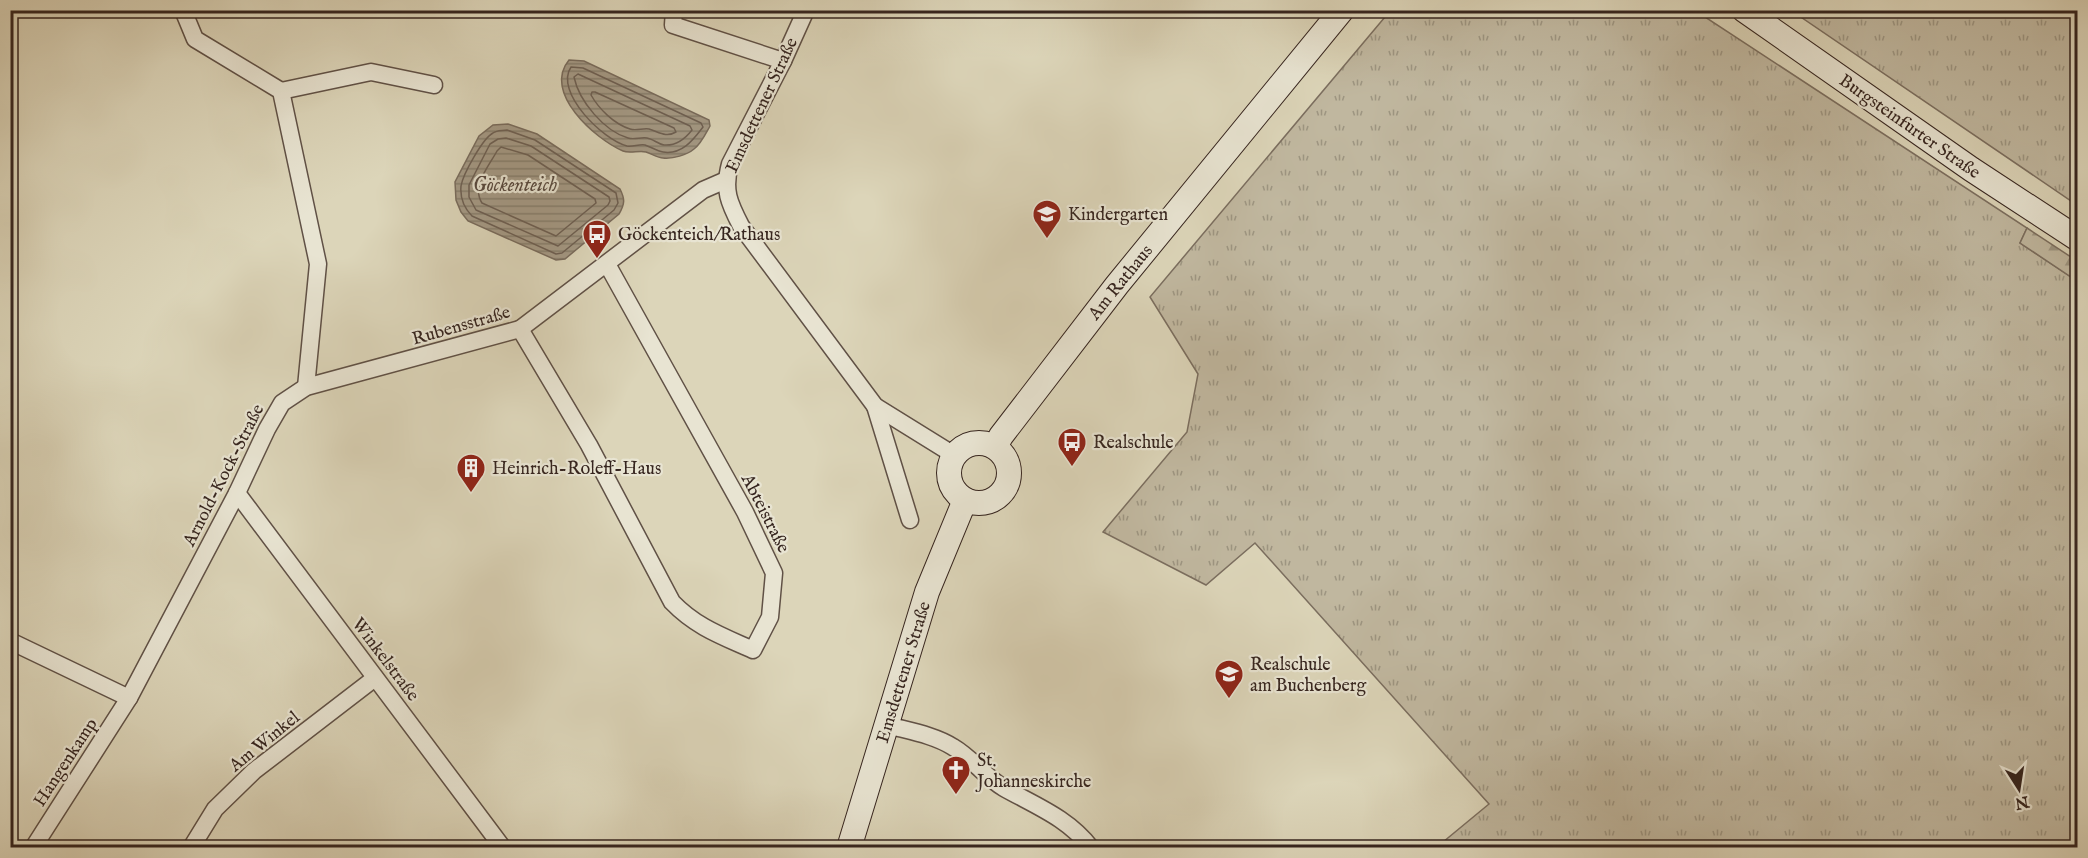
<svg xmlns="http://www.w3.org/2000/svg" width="2088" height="858" font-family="'IM FELL English',serif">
  <defs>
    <pattern id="grass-tufts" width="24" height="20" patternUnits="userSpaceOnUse" patternTransform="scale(1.5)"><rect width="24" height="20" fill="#c0b79f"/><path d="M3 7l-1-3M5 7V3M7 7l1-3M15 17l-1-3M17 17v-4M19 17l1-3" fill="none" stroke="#9d9581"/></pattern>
    <pattern id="forest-firs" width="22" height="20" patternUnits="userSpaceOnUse" patternTransform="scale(1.5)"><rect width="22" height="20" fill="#c0b79f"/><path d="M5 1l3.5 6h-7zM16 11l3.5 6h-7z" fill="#9d9581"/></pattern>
    <pattern id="water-rules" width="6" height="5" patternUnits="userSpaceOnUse" patternTransform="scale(1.5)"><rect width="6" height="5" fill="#a49985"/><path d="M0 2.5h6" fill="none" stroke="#867d6c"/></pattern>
  </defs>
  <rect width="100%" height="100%" fill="#dcd5b9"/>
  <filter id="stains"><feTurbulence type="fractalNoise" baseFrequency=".00333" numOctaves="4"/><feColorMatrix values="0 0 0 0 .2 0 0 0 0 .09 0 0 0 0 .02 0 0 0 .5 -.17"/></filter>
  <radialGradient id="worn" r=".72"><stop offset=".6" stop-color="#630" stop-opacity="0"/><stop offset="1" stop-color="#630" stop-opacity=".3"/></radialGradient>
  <g fill="url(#grass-tufts)" stroke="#7b6e5f" stroke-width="1.5">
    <path d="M1390,11H1696L2027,228L2020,243L2077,281V847H1437L1489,804L1255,543L1206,585L1103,532L1187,432L1198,374L1150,297Z"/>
    <path d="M1792,11H2077V205Z"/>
  </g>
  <path fill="url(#forest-firs)" stroke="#7b6e5f" stroke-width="1.5" d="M2027,228L2077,261V281L2020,243Z"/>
  <g fill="url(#water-rules)" stroke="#786b5c" stroke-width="1.5">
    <path d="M569,60L584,61L709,120L710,126C706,133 701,144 694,149C687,155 673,159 663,158C658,158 652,154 646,152C639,150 630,154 623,151C595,139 542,92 569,60Z"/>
    <path d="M508,124L537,134L620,189C625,199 625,204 619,214L565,259L556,260L468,221L461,212L456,200L455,182L479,136L493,125Z"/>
  </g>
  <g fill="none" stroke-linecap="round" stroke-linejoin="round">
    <g stroke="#6d5f52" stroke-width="1.5">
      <path d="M571,67L583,68L701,123L703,127C693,140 682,155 663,152C657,151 651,147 645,145C639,144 633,147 627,146C603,140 554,92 571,67Z"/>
      <path d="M578,74L690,126L692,130C685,139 676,146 664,145C658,144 653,139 647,138C641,137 634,140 628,138C604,131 579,101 574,77Z"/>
      <path d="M592,92H595L674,128L676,132C666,138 659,132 649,129C643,128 636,131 630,129C614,124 599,109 591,95Z"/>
      <path d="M507,130L535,140L616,193L618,203L614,210L562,253L556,254L472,216C464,208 460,197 461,186C463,174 483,138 493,133C497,130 502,131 507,130Z"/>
      <path d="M506,138L531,146L609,197L610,201L608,205L558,246L476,210L469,197V185L490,144L498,139Z"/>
      <path d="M501,147L528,155L595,199L596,203L556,236L482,203C471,186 489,166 497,151Z"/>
    </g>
    <g stroke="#605146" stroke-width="19">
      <g id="minor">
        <path d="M183,10L195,39L281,91L318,264L306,387"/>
        <path d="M674,10L673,25L783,61"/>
        <path d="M806,10L783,61L730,164C723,190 729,203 741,226L875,406L954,455"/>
        <path d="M281,91L371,72L434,85"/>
        <path d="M520,329L589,445L672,602C696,627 722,636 753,650L770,617L774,573L745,512L607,264"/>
        <path d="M875,406L910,520"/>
        <path d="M237,493L503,848"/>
        <path d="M10,641L129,698"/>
        <path d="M887,725C909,731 934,735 953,747C972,758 985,777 1004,788C1036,806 1068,818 1091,848"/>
        <path d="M33,848L129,698L237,493L267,429L282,403L306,387L520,329L703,190L726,180"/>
        <path d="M191,848L215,809L254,771L375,678"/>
      </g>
    </g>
    <g stroke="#36251f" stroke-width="26">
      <g id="secondary">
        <path d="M1744,10L1971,169L2078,239"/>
        <circle cx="979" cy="473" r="30"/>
        <path d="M995,447L1001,436L1117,285L1342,10"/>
        <path d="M849,848L927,592L965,500"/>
      </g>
    </g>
    <use href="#minor" stroke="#e8e4d2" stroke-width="16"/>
    <use href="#secondary" stroke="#e8e4d2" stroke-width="24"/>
  </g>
  <defs>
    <g id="school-pin" transform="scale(1.5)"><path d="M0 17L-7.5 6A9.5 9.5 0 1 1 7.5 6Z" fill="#8f2418" stroke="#e8e4d2"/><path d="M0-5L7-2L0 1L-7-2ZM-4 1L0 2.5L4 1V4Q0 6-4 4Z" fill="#fff"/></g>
    <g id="bus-pin" transform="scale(1.5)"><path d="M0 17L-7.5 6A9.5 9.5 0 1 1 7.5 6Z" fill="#8f2418" stroke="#e8e4d2"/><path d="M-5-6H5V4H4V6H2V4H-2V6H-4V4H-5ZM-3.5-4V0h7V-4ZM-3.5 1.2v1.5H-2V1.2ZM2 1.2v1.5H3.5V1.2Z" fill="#fff"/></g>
    <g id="building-pin" transform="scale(1.5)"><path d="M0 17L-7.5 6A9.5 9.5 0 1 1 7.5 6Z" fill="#8f2418" stroke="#e8e4d2"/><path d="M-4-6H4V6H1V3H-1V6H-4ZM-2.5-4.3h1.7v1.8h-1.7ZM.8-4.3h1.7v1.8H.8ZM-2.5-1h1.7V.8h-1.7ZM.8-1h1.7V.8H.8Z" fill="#fff"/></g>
    <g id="church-pin" transform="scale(1.5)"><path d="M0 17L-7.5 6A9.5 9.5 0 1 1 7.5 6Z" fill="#8f2418" stroke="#e8e4d2"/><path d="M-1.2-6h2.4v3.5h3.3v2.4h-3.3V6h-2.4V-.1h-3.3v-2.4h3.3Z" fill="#fff"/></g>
  </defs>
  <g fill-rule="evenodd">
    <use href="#school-pin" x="1047" y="214"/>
    <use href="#bus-pin" x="597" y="234"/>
    <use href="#bus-pin" x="1072" y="442"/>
    <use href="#building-pin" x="471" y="468"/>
    <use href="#school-pin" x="1229" y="674"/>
    <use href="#church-pin" x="956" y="770"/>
  </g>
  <g text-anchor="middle" stroke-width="4.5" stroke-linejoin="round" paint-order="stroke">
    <g font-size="18" fill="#36251f" stroke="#e8e4d2">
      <text transform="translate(761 105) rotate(-65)" y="6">Emsdettener Straße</text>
      <text transform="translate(1910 126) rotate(35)" y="6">Burgsteinfurter Straße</text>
      <text transform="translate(1120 282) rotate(-51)" y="6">Am Rathaus</text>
      <text transform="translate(461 325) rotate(-16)" y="6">Rubensstraße</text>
      <text transform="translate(223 475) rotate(-63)" y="6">Arnold-Kock-Straße</text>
      <text transform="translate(766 513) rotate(63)" y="6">Abteistraße</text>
      <text transform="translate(386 659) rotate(53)" y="6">Winkelstraße</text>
      <text transform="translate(903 672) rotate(-73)" y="6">Emsdettener Straße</text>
      <text transform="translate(264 741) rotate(-39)" y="6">Am Winkel</text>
      <text transform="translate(65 762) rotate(-57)" y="6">Hangenkamp</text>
    </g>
    <g font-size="18" fill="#36251f" stroke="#e8e4d2" text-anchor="start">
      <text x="1068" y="220">Kindergarten</text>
      <text x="618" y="240">Göckenteich/Rathaus</text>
      <text x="1093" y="448">Realschule</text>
      <text x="492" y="474">Heinrich-Roleff-Haus</text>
      <text x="1250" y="670">Realschule<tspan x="1250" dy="21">am Buchenberg</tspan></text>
      <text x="977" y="766">St.<tspan x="977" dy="21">Johanneskirche</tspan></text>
    </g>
    <g font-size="20" font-style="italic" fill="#57483e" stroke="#e8e4d2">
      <text x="515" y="191">Göckenteich</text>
    </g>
  </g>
  <rect width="2088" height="858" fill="none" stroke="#dcd5b9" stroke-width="36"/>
  <rect x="12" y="12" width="2064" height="834" fill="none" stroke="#36251f" stroke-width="3"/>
  <rect x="18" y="18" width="2052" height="822" fill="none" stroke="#36251f" stroke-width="1.5"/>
  <g transform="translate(2019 789) rotate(168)" stroke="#e8e4d2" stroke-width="4.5" paint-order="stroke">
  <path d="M0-4.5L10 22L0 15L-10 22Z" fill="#36251f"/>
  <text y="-9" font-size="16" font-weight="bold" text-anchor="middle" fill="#36251f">N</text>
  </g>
  <rect width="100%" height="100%" filter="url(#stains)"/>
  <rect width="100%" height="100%" fill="url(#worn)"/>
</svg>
